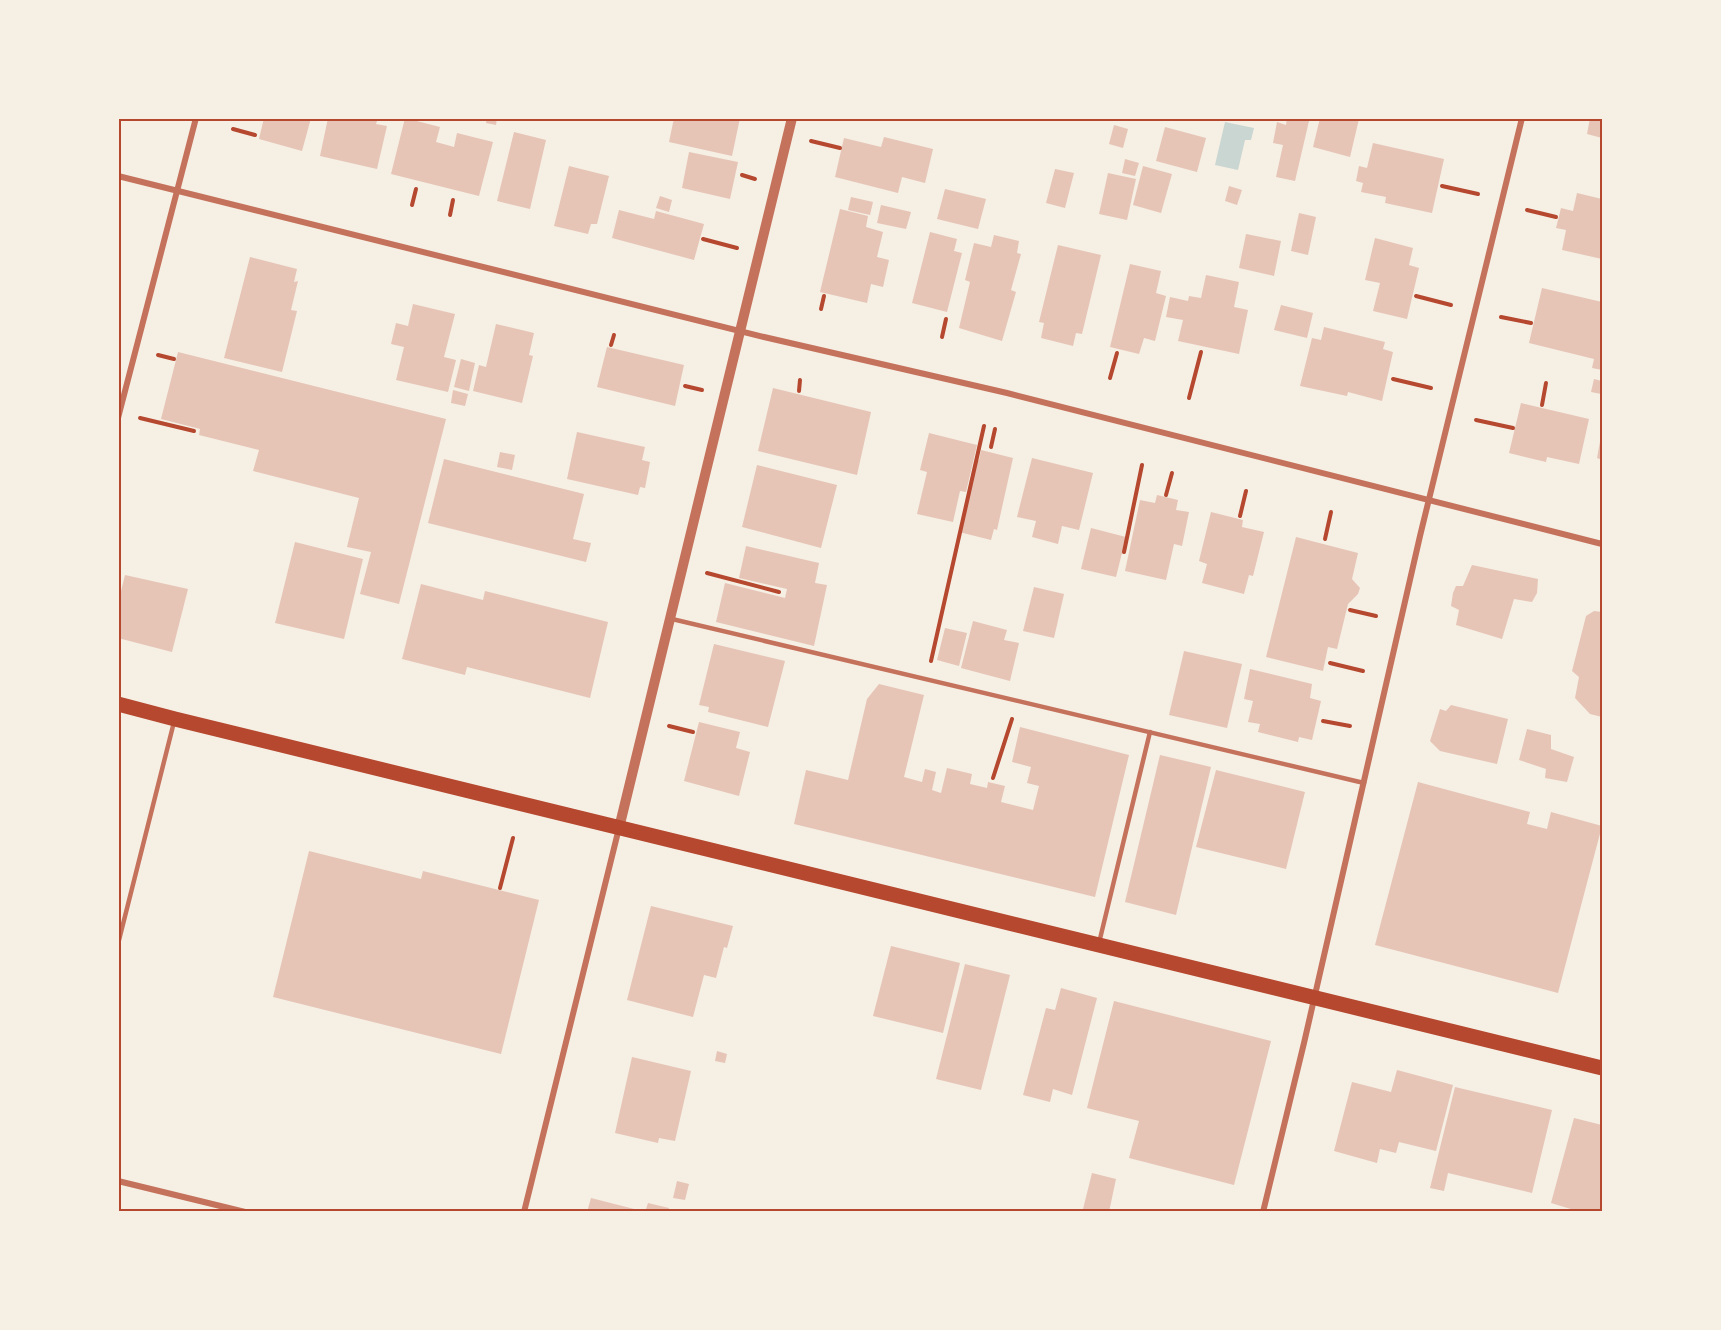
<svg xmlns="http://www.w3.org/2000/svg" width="1721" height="1330" font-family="'Work Sans',sans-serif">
  <rect width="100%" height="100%" fill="#f6efe4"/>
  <path fill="#c9d6d2" d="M1225,122L1254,128L1251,140H1245L1238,170L1215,165Z"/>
  <g fill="#e6c5b7">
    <path d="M264,118H311L302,151L259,139Z"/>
    <path d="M328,118H378L376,124L387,126L377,169L320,156Z"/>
    <path d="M405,118L440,127L436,142L447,145L454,147L457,133L493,142L479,196L391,174Z"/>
    <path d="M487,118H497L496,125L486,123Z"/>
    <path d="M674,118H740L732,156L669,142Z"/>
    <path d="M1287,118L1309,121L1295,181L1276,177L1283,145L1273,143L1277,122L1286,125Z"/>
    <path d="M1320,118L1359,119L1350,157L1313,147Z"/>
    <path d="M1590,118H1602V138L1587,134Z"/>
    <path d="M1114,125L1128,129L1123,148L1109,144Z"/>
    <path d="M1165,127L1206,138L1197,172L1156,161Z"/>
    <path d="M514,132L546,140L530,209L497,201Z"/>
    <path d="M884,137L933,149L925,183L902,177L898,193L835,177L844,138L881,147Z"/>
    <path d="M1373,143L1444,159L1432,213L1385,203L1386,197L1361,192L1363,183L1356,181L1359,166L1367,168Z"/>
    <path d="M689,152L738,162L730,199L682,188Z"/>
    <path d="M1125,159L1139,163L1135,176L1122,173Z"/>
    <path d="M569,166L609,176L597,224H591L588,234L554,226Z"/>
    <path d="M1143,166L1172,174L1161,213L1133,205Z"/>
    <path d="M1055,169L1074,173L1065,208L1046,203Z"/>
    <path d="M1108,173L1136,179L1127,220L1099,214Z"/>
    <path d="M1229,186L1242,190L1237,205L1225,201Z"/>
    <path d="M945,189L986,199L978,229L937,219Z"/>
    <path d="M1577,193L1602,199V259L1562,250L1566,230L1556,228L1561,208L1573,211Z"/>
    <path d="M660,196L672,200L669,212L656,208Z"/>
    <path d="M851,197L873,202L870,215L848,210Z"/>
    <path d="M881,205L911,212L906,229L877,223Z"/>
    <path d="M840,209L868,216L866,227L883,232L877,257L889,260L883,287L871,284L867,303L820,292Z"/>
    <path d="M619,210L654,219L656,211L704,224L694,260L612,238Z"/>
    <path d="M1299,213L1316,217L1308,255L1291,251Z"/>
    <path d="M930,232L957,239L954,251L962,253L947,312L912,303Z"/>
    <path d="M1246,234L1281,241L1274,276L1239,268Z"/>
    <path d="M994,235L1019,241L1017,253L1021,254L1011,290L1016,292L1002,341L959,328L970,282L965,280L974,243L991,247Z"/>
    <path d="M1375,238L1413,248L1409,265L1419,268L1407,319L1373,311L1380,283L1365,280Z"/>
    <path d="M1058,245L1101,255L1082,334L1076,333L1073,346L1041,338L1044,323L1039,322Z"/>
    <path d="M250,257L297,269L294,282L298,281L291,310L297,311L282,372L224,358Z"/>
    <path d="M1130,264L1161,271L1156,293L1166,296L1155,341L1144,338L1139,354L1110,347Z"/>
    <path d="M1206,275L1239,282L1234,307L1248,310L1239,354L1178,341L1183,320L1166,317L1170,297L1188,301L1189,296L1201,298Z"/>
    <path d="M1542,288L1602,302V370L1592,368L1594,359L1529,343Z"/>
    <path d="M413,304L455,314L444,357L456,360L448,392L396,380L404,347L391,344L396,323L408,326Z"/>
    <path d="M1281,305L1313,313L1307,338L1274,330Z"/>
    <path d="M496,324L534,333L529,355L533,356L522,403L473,391L479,365L486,367Z"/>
    <path d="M1324,327L1385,342L1383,349L1393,352L1382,401L1348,392L1347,396L1300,386L1312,338L1321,340Z"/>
    <path d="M607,347L684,365L675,406L597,387Z"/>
    <path d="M178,352L446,419L399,604L360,594L371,552L347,547L359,498L253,471L259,450L199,435L200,429L161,419Z"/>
    <path d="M461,359L475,363L469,391L454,387Z"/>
    <path d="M1594,379L1602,381L1601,394L1591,392Z"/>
    <path d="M773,388L871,412L857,475L758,451Z"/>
    <path d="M453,390L468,394L465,406L451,403Z"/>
    <path d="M1521,403L1589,419L1579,464L1547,457L1546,462L1509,453Z"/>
    <path d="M577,432L645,447L642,460L650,462L645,488L640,487L638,495L567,479Z"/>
    <path d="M929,433L977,445L966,492L960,491L953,522L917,514L927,472L920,470Z"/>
    <path d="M1601,436H1602V460L1597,458Z"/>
    <path d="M981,450L1013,458L997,530L994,529L991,540L959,532L976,459L979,460Z"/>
    <path d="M500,452L515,455L512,470L497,467Z"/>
    <path d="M1032,458L1093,473L1079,530L1062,526L1058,544L1032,537L1036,521L1017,517Z"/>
    <path d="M444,459L584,494L573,539L591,543L586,562L428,523Z"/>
    <path d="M757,465L837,485L821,548L742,527Z"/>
    <path d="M1157,495L1178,500L1176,510L1189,512L1182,546L1174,544L1166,580L1125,571L1140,500L1155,503Z"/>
    <path d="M1211,512L1243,520L1242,527L1264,532L1253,576L1249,575L1244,594L1202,583L1207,564L1199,561Z"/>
    <path d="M1091,528L1126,537L1116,577L1081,569Z"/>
    <path d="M1296,537L1358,553L1352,579L1360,588L1358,594L1348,604L1337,649L1328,647L1323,671L1266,657Z"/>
    <path d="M295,542L363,559L344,639L275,623Z"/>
    <path d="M746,546L819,563L815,583L827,585L814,646L716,622L725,583L785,598L787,589L739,578Z"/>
    <path d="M1472,565L1538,579L1537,593L1532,602L1514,599L1502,639L1456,625L1459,610L1451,606L1453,593L1456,586H1463Z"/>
    <path d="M125,575L188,589L172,652L118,638V603Z"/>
    <path d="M421,584L483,600L485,591L608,622L590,698L467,667L465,675L402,659Z"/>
    <path d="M1034,587L1064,594L1054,638L1023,631Z"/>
    <path d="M1594,611L1602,612V717L1590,714L1575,698L1579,677L1572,671L1586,616Z"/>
    <path d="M973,621L1007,630L1004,640L1019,643L1010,681L961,668Z"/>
    <path d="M945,628L967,633L959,666L937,660Z"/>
    <path d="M714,644L785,661L768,727L708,712L709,707L699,705Z"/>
    <path d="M1184,651L1242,664L1227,728L1169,715Z"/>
    <path d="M1250,669L1312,684L1310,698L1321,701L1312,740L1299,737L1298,742L1258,732L1260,724L1248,722L1253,701L1244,699Z"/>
    <path d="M879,684L924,695L904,777L922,782L925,769L936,772L932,790L941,793L947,768L972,774L970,784L987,788L988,782L1005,786L1001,802L1033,810L1039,786L1027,783L1031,767L1012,762L1020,727L1129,755L1095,897L794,824L806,770L848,780L867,699Z"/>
    <path d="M1451,705L1508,719L1497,764L1440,751L1430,741L1440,709L1446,711Z"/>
    <path d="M699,722L740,732L736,748L750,752L739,796L684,781Z"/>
    <path d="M1527,729L1551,735V749L1574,757L1567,782L1545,778L1546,769L1519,760Z"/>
    <path d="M1160,755L1211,767L1176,915L1125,902Z"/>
    <path d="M1216,770L1305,792L1286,869L1196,847Z"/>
    <path d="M1418,782L1530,812L1527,824L1547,829L1551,812L1602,826L1558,993L1375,945Z"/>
    <path d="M309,851L421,879L423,871L539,900L501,1054L273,997Z"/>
    <path d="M651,906L733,926L727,948L724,947L716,978L704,975L693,1017L627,1000Z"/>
    <path d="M891,946L960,963L943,1033L873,1016Z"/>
    <path d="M965,964L1010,975L981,1090L936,1079Z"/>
    <path d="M1061,988L1097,998L1072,1095L1053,1089L1050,1102L1023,1095L1046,1008L1055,1010Z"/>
    <path d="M1114,1001L1271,1041L1234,1185L1129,1158L1139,1121L1087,1108Z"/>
    <path d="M717,1051L727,1054L725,1063L715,1061Z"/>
    <path d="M632,1057L691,1071L675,1141L659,1138L658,1143L615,1133Z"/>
    <path d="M1397,1070L1453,1085L1436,1151L1399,1142L1396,1153L1380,1149L1377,1163L1334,1151L1352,1082L1391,1092Z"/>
    <path d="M1455,1087L1552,1110L1532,1193L1448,1173L1444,1191L1430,1188Z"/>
    <path d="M1574,1118L1602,1125V1212H1574V1210L1551,1203Z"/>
    <path d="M1092,1173L1116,1179L1109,1212L1083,1209Z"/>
    <path d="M677,1181L689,1184L685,1200L673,1198Z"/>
    <path d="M591,1198L642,1211V1212H587Z"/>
    <path d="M648,1203L669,1208L668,1212H645Z"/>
  </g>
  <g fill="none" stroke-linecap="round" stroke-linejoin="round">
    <g stroke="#b5482f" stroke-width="4">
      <path d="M233,129L255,135"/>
      <path d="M811,141L840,148"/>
      <path d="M742,175L755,179"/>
      <path d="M1442,186L1478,194"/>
      <path d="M412,205L416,189"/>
      <path d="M1527,210L1556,217"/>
      <path d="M450,215L453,200"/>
      <path d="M703,239L737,248"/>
      <path d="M1416,296L1451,305"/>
      <path d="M821,309L824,296"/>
      <path d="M1501,317L1531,323"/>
      <path d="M942,337L946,319"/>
      <path d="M611,345L614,335"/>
      <path d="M158,355L174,359"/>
      <path d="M1110,378L1117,353"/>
      <path d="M1393,379L1431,388"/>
      <path d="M685,386L702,390"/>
      <path d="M799,391L800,380"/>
      <path d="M1189,398L1201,352"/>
      <path d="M1542,405L1546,383"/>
      <path d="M140,418L194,431"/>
      <path d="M1476,420L1513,428"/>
      <path d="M991,447L995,429"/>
      <path d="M1166,495L1172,473"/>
      <path d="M1240,516L1246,491"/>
      <path d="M1325,539L1331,512"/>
      <path d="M1124,552L1142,465"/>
      <path d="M707,573L779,592"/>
      <path d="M1350,610L1376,616"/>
      <path d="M931,661L984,426"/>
      <path d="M1330,663L1363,671"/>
      <path d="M1323,721L1350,726"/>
      <path d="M669,726L693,732"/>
      <path d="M993,778L1012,719"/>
      <path d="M500,888L513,838"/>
    </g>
    <g stroke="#c5725c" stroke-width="4.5">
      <path d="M672,619L1364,783"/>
      <path d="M1099,943L1150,732"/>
      <path d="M118,944L174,722"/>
    </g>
    <g stroke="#c5725c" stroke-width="6">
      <path d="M118,176L764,337L1007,393L1602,544"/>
      <path d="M118,418L196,118"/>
      <path d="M118,1181L245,1212"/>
      <path d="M524,1212L619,828"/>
      <path d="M1263,1212L1304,1043L1420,536L1522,118"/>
    </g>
    <path stroke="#c5725c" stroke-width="10" d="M619,828L792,118"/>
    <path stroke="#b5482f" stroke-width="15" d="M118,704L175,719L1602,1068"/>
  </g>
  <rect width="1721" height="1330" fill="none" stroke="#f6efe4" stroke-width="240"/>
  <rect x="120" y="120" width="1481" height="1090" fill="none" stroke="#b5482f" stroke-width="2"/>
</svg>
